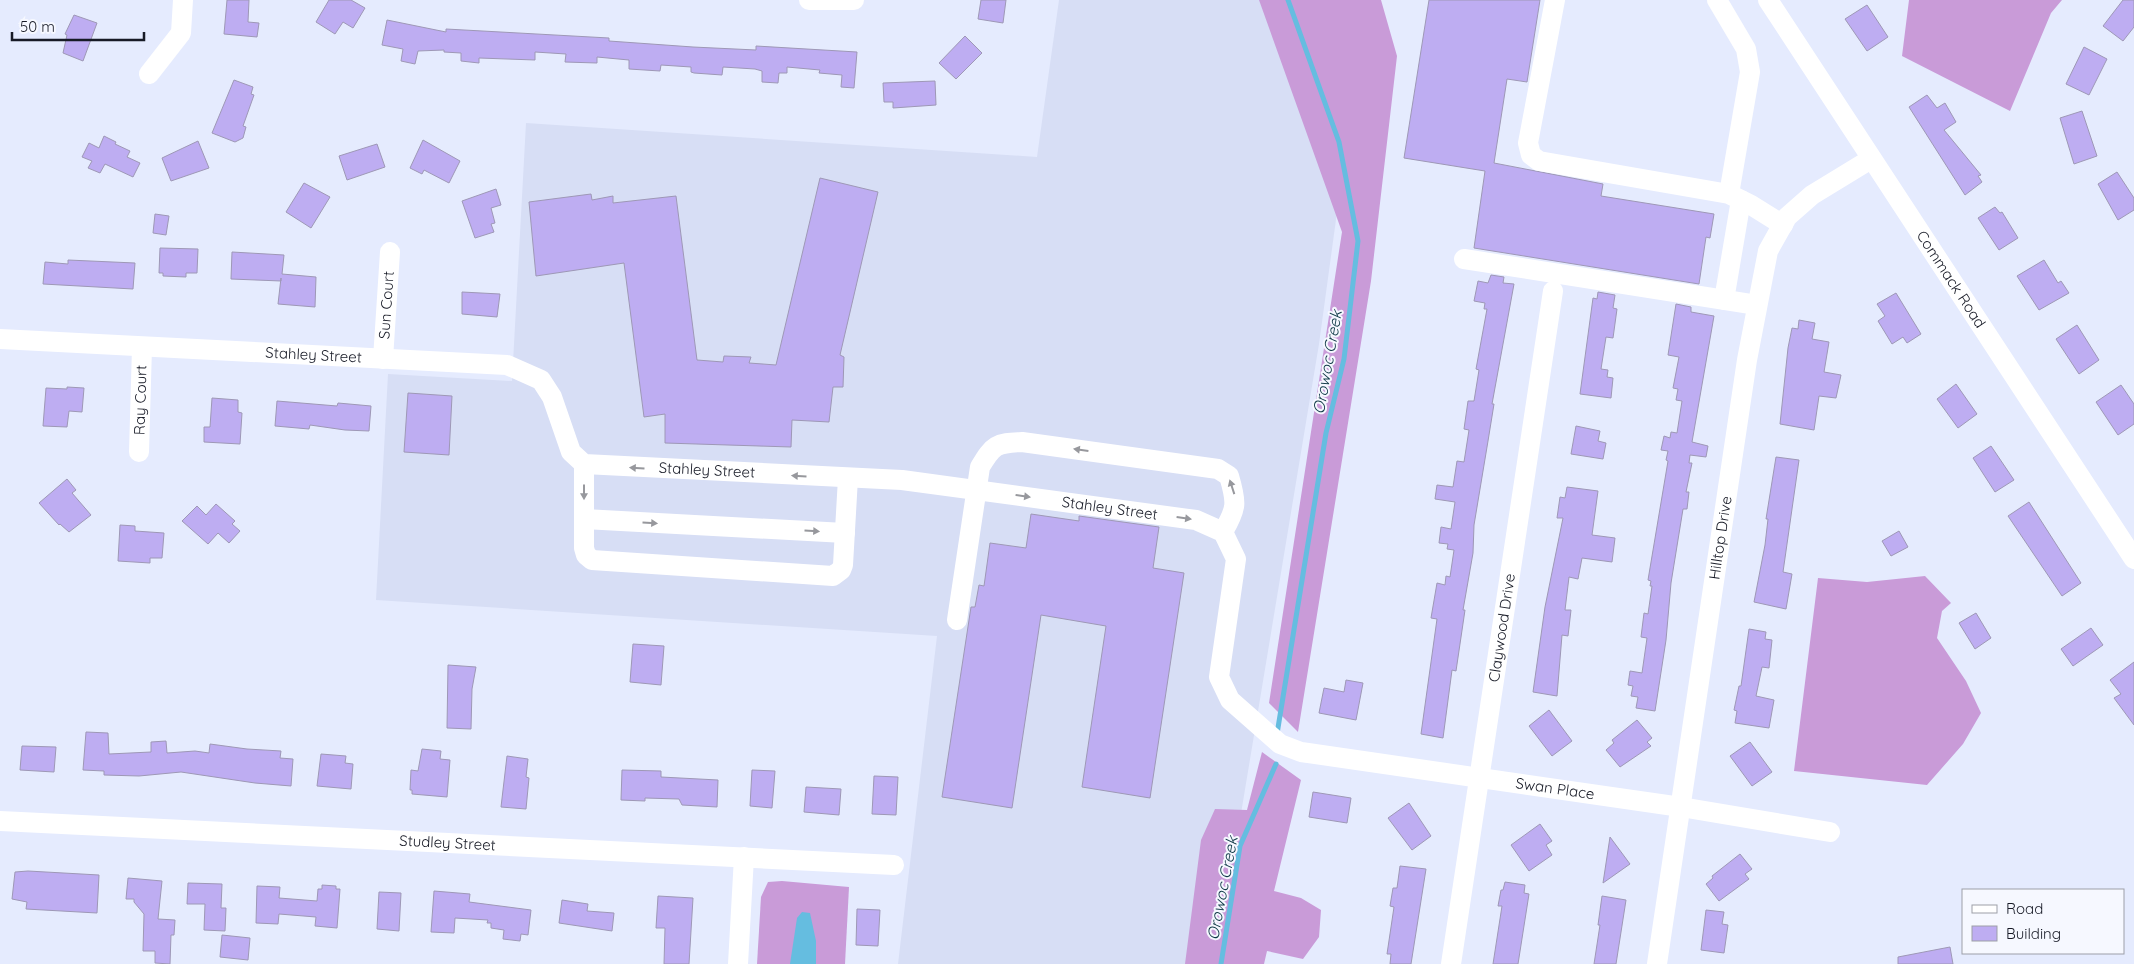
<svg xmlns="http://www.w3.org/2000/svg" width="2134" height="964" font-family="Quicksand,sans-serif">
  <rect width="100%" height="100%" fill="#e5ebfe"/>
  <path fill="#d7def5" d="M1059,0H1366L1319,344L1216,964H898L937,636L376,600L388,374L512,381L526,123L1037,157Z"/>
  <g fill="#c99bd8">
    <path d="M1259,0H1381L1397,56L1371,281L1298,732L1269,703L1342,232Z"/>
    <path d="M1909,0H2062L2051,13L2010,111L1902,56Z"/>
    <path d="M1925,576L1951,603L1942,611L1937,638L1966,681L1981,713L1963,744L1927,785L1794,771L1818,578L1867,582Z"/>
    <path d="M1262,752L1301,780L1274,891L1301,898L1321,910L1319,937L1303,959L1267,951L1264,964H1185L1201,840L1215,809L1247,810Z"/>
    <path d="M782,881L849,887L845,964H757L761,897L768,882Z"/>
  </g>
  <path fill="#65bde0" d="M802,912L810,913L816,941V964H790L797,918Z"/>
  <g fill="none" stroke-linecap="round" stroke-linejoin="round">
    <g stroke="#65bde0" stroke-width="5">
      <path d="M1277,734L1326,433L1344,359L1358,241L1339,142L1288,0"/>
      <path d="M1221,964L1240,846L1276,764"/>
    </g>
  </g>
  <g fill="#beadf2" stroke="#9e98b6">
    <path d="M227,0H249L248,22L259,23L257,37L224,34Z"/>
    <path d="M329,0H351L365,8L353,28L343,22L335,34L316,22Z"/>
    <path d="M981,0H1006L1003,23L978,19Z"/>
    <path d="M1429,0H1540L1527,82L1507,79L1494,163L1603,184L1601,196L1714,214L1710,238L1706,237L1699,284L1474,248L1485,171L1404,158Z"/>
    <path d="M2123,0H2134V27L2123,41L2103,26Z"/>
    <path d="M1867,5L1888,37L1867,51L1845,19Z"/>
    <path d="M74,15L97,23L83,61L63,53L67,35L65,34Z"/>
    <path d="M387,20L446,32V29L609,38V41L693,47L756,50V46L857,52L854,88L841,87L842,75L819,73L820,70L787,67V73H779L778,83L762,82V71L755,69L723,67L722,75L694,73L691,72V67L661,65L660,71L629,69V60L597,57V63L565,62L566,54L535,52V60L479,58V63L461,61V53L444,52V50L418,51L415,64L401,61L403,49L382,45Z"/>
    <path d="M965,36L982,53L956,79L939,63Z"/>
    <path d="M2084,47L2107,59L2089,95L2066,84Z"/>
    <path d="M234,80L253,87L251,94L254,95L243,126L246,127L243,138L235,142L212,133Z"/>
    <path d="M935,81L936,105L893,108V102H884L883,83Z"/>
    <path d="M1927,95L1937,108L1945,103L1956,122L1944,130L1981,175L1978,176L1982,182L1965,195L1909,107Z"/>
    <path d="M2082,111L2097,156L2074,164L2060,118Z"/>
    <path d="M104,136L116,142L115,144L130,151L127,157L140,163L133,177L105,164L100,173L88,168L92,161L82,157L89,143L99,148Z"/>
    <path d="M423,140L460,161L449,183L424,170L422,174L410,168Z"/>
    <path d="M198,141L209,168L171,181L162,158Z"/>
    <path d="M377,144L385,167L347,180L339,156Z"/>
    <path d="M2117,172L2134,198V210L2118,220L2098,184Z"/>
    <path d="M820,178L878,192L840,355L844,357L843,387H833L829,422L792,420L791,447L665,443V414L644,417L624,263L536,276L529,202L591,194L592,200L613,196V203L676,196L697,360L723,362L724,356L751,357L749,363L776,365Z"/>
    <path d="M304,183L330,197L311,228L286,212Z"/>
    <path d="M496,189L501,205L491,208L495,223L491,224L494,232L475,238L462,201Z"/>
    <path d="M1995,207L2000,213L2002,212L2018,238L1999,250L1978,218Z"/>
    <path d="M155,214L169,216L166,235L153,233Z"/>
    <path d="M160,248L198,249L197,273H186V277L163,276V273H159Z"/>
    <path d="M232,252L284,255L282,274L316,277L315,307L278,304L281,278V281L231,279Z"/>
    <path d="M68,260L135,263L133,289L43,284L45,262L68,264Z"/>
    <path d="M2044,260L2058,283L2061,281L2069,293L2039,310L2017,276Z"/>
    <path d="M1491,275L1504,277L1503,283L1514,284L1492,404H1494L1488,441L1474,525L1473,553L1463,610H1465L1456,671L1452,670L1443,738L1421,734L1437,619L1431,618L1437,583L1445,585L1446,576L1450,577L1454,550L1447,549L1448,544L1439,543L1441,527L1451,529L1455,502L1435,499L1437,485L1453,487L1457,461L1464,462L1469,430L1464,429L1468,401H1474L1479,370L1476,369L1487,309H1484L1485,303L1474,301L1478,281L1488,283Z"/>
    <path d="M462,292L500,294L497,317L462,314Z"/>
    <path d="M1598,292L1615,295L1613,308L1617,309L1613,338L1606,337L1601,369L1608,370L1607,377L1613,378L1611,398L1580,394L1593,298L1597,299Z"/>
    <path d="M1896,293L1921,334L1907,343L1903,337L1892,344L1878,321L1885,316L1877,304Z"/>
    <path d="M1676,304L1691,307V312L1714,316L1692,442L1708,446L1706,457L1690,455L1689,463H1692L1686,492H1689L1687,509H1683L1671,583L1666,640L1655,711L1636,708L1638,697L1631,696L1633,686L1628,685L1630,671L1642,673L1647,638L1641,637L1644,613L1648,614L1652,586H1650L1651,581L1648,580L1668,461L1666,460L1668,451L1661,450L1664,436L1670,438L1671,432L1677,433L1682,401L1676,400L1678,389L1673,388L1679,357L1668,355Z"/>
    <path d="M1799,320L1815,323L1812,339L1829,342L1824,372L1841,375L1836,398L1819,396L1814,430L1780,424L1788,348L1792,328L1798,329Z"/>
    <path d="M2077,325L2099,360L2079,374L2056,339Z"/>
    <path d="M1956,384L1977,414L1958,428L1937,399Z"/>
    <path d="M2121,385L2134,404V424L2118,435L2096,402Z"/>
    <path d="M67,387L84,388L82,412L69,411L67,427L43,426L46,388L67,389Z"/>
    <path d="M408,393L452,396L449,455L404,452Z"/>
    <path d="M212,398L238,400V412L242,413L240,444L204,442V427H210Z"/>
    <path d="M277,401L337,406L338,403L371,406L369,431L345,430L310,425L309,429L275,426Z"/>
    <path d="M1576,426L1600,431L1598,441L1606,443L1603,459L1571,454Z"/>
    <path d="M1991,446L2014,480L1995,492L1973,458Z"/>
    <path d="M1776,457L1799,460L1783,572L1792,574L1786,609L1754,602L1765,545L1768,519H1766Z"/>
    <path d="M67,479L76,490L72,493L91,515L69,532L60,524L59,525L39,503Z"/>
    <path d="M1567,487L1598,491L1592,535L1615,538L1612,562L1582,558L1578,579L1569,577L1565,610H1571L1568,636L1562,635L1557,696L1533,692L1545,607L1563,518H1557L1560,497L1565,498Z"/>
    <path d="M2029,502L2081,583L2062,596L2008,516Z"/>
    <path d="M216,504L235,521L232,524L240,531L229,543L218,533L208,544L182,521L197,506L206,515Z"/>
    <path d="M1031,514L1079,521V516L1159,527L1153,568L1184,573L1150,798L1082,787L1106,626L1041,615L1012,808L942,797L971,607H975L979,585L984,586L990,543L1026,548Z"/>
    <path d="M120,525L135,526V531L164,533L162,558H150V563L118,561Z"/>
    <path d="M1899,531L1908,547L1891,556L1882,541Z"/>
    <path d="M1976,613L1991,638L1975,649L1959,623Z"/>
    <path d="M2091,628L2103,645L2073,666L2061,649Z"/>
    <path d="M1749,629L1766,632L1765,639L1772,640L1769,668L1762,667L1756,696L1774,700L1769,728L1735,723L1737,711L1734,710L1739,686H1741Z"/>
    <path d="M633,644L664,646L661,685L630,682Z"/>
    <path d="M2134,662V725L2114,698L2121,694L2110,680Z"/>
    <path d="M448,665L476,667L472,689L471,729L447,728Z"/>
    <path d="M1346,680L1363,683L1356,720L1319,713L1324,688L1344,692Z"/>
    <path d="M1549,710L1572,741L1552,756L1529,726Z"/>
    <path d="M1637,720L1652,738L1647,742L1651,746L1620,767L1606,750L1614,743L1612,740Z"/>
    <path d="M86,732L108,733L109,754L151,752V742L166,741L167,753L195,751L209,753L210,744L247,749L281,751L280,758L293,759L291,786L255,783L181,772L139,776L104,775V771L83,770Z"/>
    <path d="M1750,742L1772,772L1752,786L1730,756Z"/>
    <path d="M22,746L56,747L54,772L20,770Z"/>
    <path d="M422,749L441,751L440,759L450,760L447,797L412,794V790H410L411,770L418,771Z"/>
    <path d="M321,754L346,756L345,763L353,764L351,789L317,786Z"/>
    <path d="M507,756L528,759L526,777L529,778L526,809L501,807Z"/>
    <path d="M622,770L661,771V777L718,780L717,807L682,805L679,799L645,798V801L621,800Z"/>
    <path d="M752,770L775,771L772,808L750,806Z"/>
    <path d="M874,776L898,777L896,815L872,814Z"/>
    <path d="M806,787L841,789L839,815L804,812Z"/>
    <path d="M1313,792L1351,798L1347,823L1309,817Z"/>
    <path d="M1409,803L1431,836L1412,850L1388,818Z"/>
    <path d="M1540,824L1552,841L1546,845L1552,855L1529,871L1511,845Z"/>
    <path d="M1610,837L1630,864L1603,883Z"/>
    <path d="M1740,854L1752,869L1745,874L1749,879L1719,901L1706,884L1713,878L1712,876Z"/>
    <path d="M1400,866L1426,869L1411,964H1390L1391,954H1387L1394,907L1390,906L1393,888H1397Z"/>
    <path d="M28,871L99,875L97,913L26,909L27,902L12,899L15,872Z"/>
    <path d="M128,878L162,881L158,919L175,920L174,935H171L170,964L155,963V951H143L144,914L134,902V899H126Z"/>
    <path d="M1505,882L1525,885L1524,893L1529,894L1518,964H1493L1502,906H1498L1501,890H1503Z"/>
    <path d="M188,883L222,884L221,908H226L225,931L204,930L205,904H187Z"/>
    <path d="M322,885L336,886V889H340L337,928L315,926L316,917L279,914L278,924L256,923L257,886L280,887L279,898L317,901L318,889H322Z"/>
    <path d="M434,891L470,894L469,902L531,910L528,935L521,934L520,941L503,939L504,930L491,928V923H487L488,920L455,918L454,933L431,932Z"/>
    <path d="M379,892L401,893L399,931L377,929Z"/>
    <path d="M658,896L693,898L689,964H664L665,928H656Z"/>
    <path d="M1602,896L1626,900L1616,964H1594L1600,925H1598Z"/>
    <path d="M562,900L588,904L587,911L614,913L612,931L559,923Z"/>
    <path d="M857,909L880,910L878,946L856,945Z"/>
    <path d="M1706,910L1724,912L1722,924L1728,925L1724,953L1701,950Z"/>
    <path d="M222,935L250,938L248,960L220,957Z"/>
    <path d="M1950,947L1953,964H1898V957Z"/>
  </g>
  <g fill="none" stroke-linecap="round" stroke-linejoin="round">
    <g stroke="#fff" stroke-width="20">
      <path d="M809,0H854"/>
      <path d="M1555,0L1528,143L1531,155L1539,161L1729,194L1751,205L1783,225"/>
      <path d="M1717,0L1746,49L1750,72L1729,194"/>
      <path id="s1" d="M1768,0L2134,559"/>
      <path d="M149,74L181,33L183,0"/>
      <path d="M1464,259L1757,305"/>
      <path d="M1724,300L1741,200"/>
      <path id="s2" d="M0,339L507,365L541,380L552,397L571,452L584,464L902,480L1196,520L1223,532L1236,559L1219,677L1230,700L1280,744L1301,752L1681,807L1830,832"/>
      <path id="s3" d="M383,359L390,252"/>
      <path id="s4" d="M139,452L142,347"/>
      <path d="M584,464V548L586,555L592,560L833,576L841,570L843,565L848,478"/>
      <path d="M584,519L845,533"/>
      <path d="M957,620L980,467C993,445 996,443 1022,442L1218,469L1229,476C1237,503 1237,508 1223,532"/>
      <path id="s5" d="M0,821L894,865"/>
      <path d="M738,964L744,857"/>
      <path id="s6" d="M1451,964L1553,291"/>
      <path id="s7" d="M1657,964L1747,360L1768,251L1787,217L1812,195L1871,159"/>
    </g>
  </g>
  <defs><path id="oneway-solid" d="M-6-.8H1V-3.2L6.5 0L1 3.2V.8H-6Z" transform="scale(1.25)"/></defs>
  <g fill="#97989d">
    <use href="#oneway-solid" transform="translate(1081 450) rotate(-172)"/>
    <use href="#oneway-solid" transform="translate(637 468) rotate(-177)"/>
    <use href="#oneway-solid" transform="translate(799 476) rotate(-177)"/>
    <use href="#oneway-solid" transform="translate(1232 487) rotate(-108)"/>
    <use href="#oneway-solid" transform="translate(584 492) rotate(90)"/>
    <use href="#oneway-solid" transform="translate(1023 496) rotate(8)"/>
    <use href="#oneway-solid" transform="translate(1184 518) rotate(8)"/>
    <use href="#oneway-solid" transform="translate(650 523) rotate(3)"/>
    <use href="#oneway-solid" transform="translate(812 531) rotate(3)"/>
  </g>
  <g text-anchor="middle" stroke-width="4" stroke-linejoin="round" paint-order="stroke">
    <g font-size="15" fill="#171a26" stroke="#f6f8ff">
      <text dy="5" stroke="none"><textPath href="#s1" startOffset="334">Commack Road</textPath></text>
      <text dy="5" stroke="none"><textPath href="#s3" startOffset="54">Sun Court</textPath></text>
      <text dy="5" stroke="none"><textPath href="#s2" startOffset="314">Stahley Street</textPath></text>
      <text dy="5" stroke="none"><textPath href="#s4" startOffset="52">Ray Court</textPath></text>
      <text dy="5" stroke="none"><textPath href="#s2" startOffset="764">Stahley Street</textPath></text>
      <text dy="5" stroke="none"><textPath href="#s2" startOffset="1169">Stahley Street</textPath></text>
      <text dy="5" stroke="none"><textPath href="#s7" startOffset="431">Hilltop Drive</textPath></text>
      <text dy="5" stroke="none"><textPath href="#s6" startOffset="340">Claywood Drive</textPath></text>
      <text dy="5" stroke="none"><textPath href="#s2" startOffset="1806">Swan Place</textPath></text>
      <text dy="5" stroke="none"><textPath href="#s5" startOffset="448">Studley Street</textPath></text>
    </g>
    <g font-size="16" font-style="italic" fill="#0d3745" stroke="#f6f8ff">
      <text transform="translate(1327 362) rotate(-80)" y="6">Orowoc Creek</text>
      <text transform="translate(1222 888) rotate(-79)" y="6">Orowoc Creek</text>
    </g>
  </g>
  <rect x="1962" y="889" width="162" height="65" fill="#f6f8ff" stroke="#9d9fa8"/>
  <rect x="1972" y="905" width="25" height="8" fill="#ffffff" stroke="#9d9fa8"/>
  <text x="2006" y="914" font-size="15" fill="#171a26">Road</text>
  <rect x="1972" y="926" width="25" height="15" fill="#beadf2" stroke="#9d9fa8"/>
  <text x="2006" y="939" font-size="15" fill="#171a26">Building</text>
  <path d="M12 32v8h132v-8" fill="none" stroke="#171a26" stroke-width="2.5"/>
  <text x="20" y="32" font-size="15" fill="#171a26" stroke="#f6f8ff" stroke-width="4" paint-order="stroke">50 m</text>
</svg>
